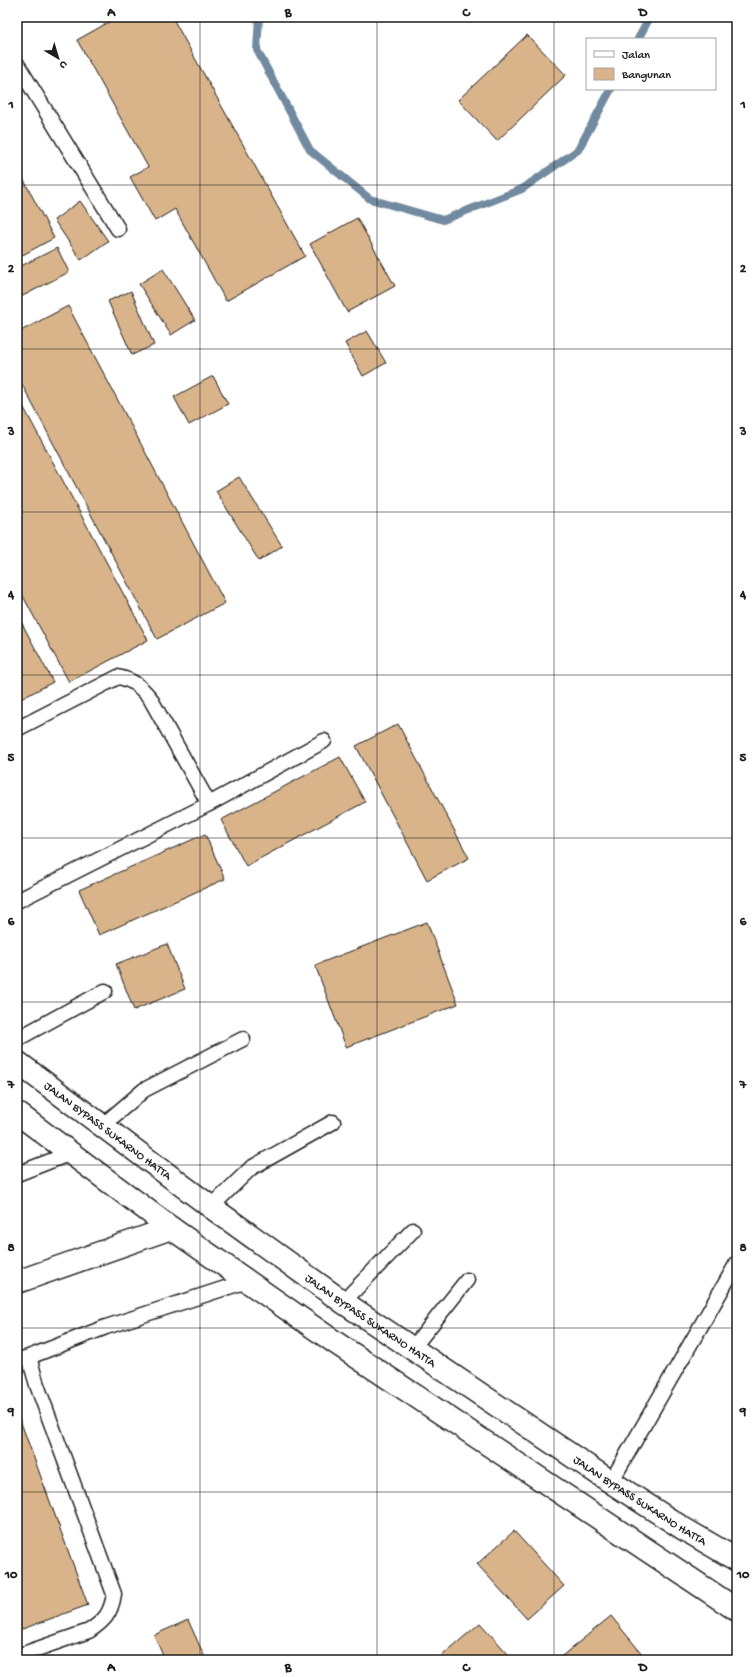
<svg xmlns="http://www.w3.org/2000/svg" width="754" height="1677" font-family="'Gochi Hand',sans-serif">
  <rect width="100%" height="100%" fill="#fff"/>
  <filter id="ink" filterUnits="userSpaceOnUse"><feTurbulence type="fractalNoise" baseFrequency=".025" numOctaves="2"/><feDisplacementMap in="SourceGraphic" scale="8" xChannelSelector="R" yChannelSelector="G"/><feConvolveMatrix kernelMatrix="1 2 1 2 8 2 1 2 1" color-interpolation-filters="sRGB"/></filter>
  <g filter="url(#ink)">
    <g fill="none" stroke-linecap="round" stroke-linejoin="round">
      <g stroke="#728a9f" stroke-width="8">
        <path d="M259,17L257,50L310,150L370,199L443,220L522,189L578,150L611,89"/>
        <path d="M638,39L650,17"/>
      </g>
    </g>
    <g fill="#d9b48a" stroke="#1c1c1c">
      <path d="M118,17H172L305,256L226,301L175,209L155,221L130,177L148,167L77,40Z"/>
      <path d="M527,35L566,75L497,141L458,100Z"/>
      <path d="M17,167L54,238L17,258Z"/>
      <path d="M80,201L108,241L81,260L54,220Z"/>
      <path d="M357,218L395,286L347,312L310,244Z"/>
      <path d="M57,248L69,272L17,299V268Z"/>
      <path d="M163,269L195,320L171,335L139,284Z"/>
      <path d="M131,291L154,345L132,355L108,301Z"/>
      <path d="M68,306L225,603L157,639L17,375V333Z"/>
      <path d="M367,331L386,363L363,376L345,343Z"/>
      <path d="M213,376L228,404L189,425L174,397Z"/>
      <path d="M17,395L148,640L69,682L17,585Z"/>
      <path d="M239,477L282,546L259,561L216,491Z"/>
      <path d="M17,614L53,682L17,701Z"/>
      <path d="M398,724L469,858L427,880L356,746Z"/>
      <path d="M340,757L365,802L246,866L221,820Z"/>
      <path d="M205,834L225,879L99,935L79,890Z"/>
      <path d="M427,922L458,1004L346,1047L315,965Z"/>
      <path d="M167,944L185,989L134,1010L116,964Z"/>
      <path d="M20,1420L88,1605L17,1631V1421Z"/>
      <path d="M514,1531L564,1586L527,1619L477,1564Z"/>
      <path d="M611,1616L647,1660H557Z"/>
      <path d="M188,1620L206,1660H165L154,1635Z"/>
      <path d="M480,1623L508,1654L501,1660H437Z"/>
    </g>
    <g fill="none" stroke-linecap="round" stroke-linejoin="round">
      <g stroke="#1c1c1c" stroke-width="17">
        <g id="lane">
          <path d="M17,64L118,229"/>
          <path d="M17,729L118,677C133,680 141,687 150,698L209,804"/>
          <path d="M17,901L209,804L324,741"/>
          <path d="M17,1039L105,991"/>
          <path d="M102,1126L144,1090L243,1039"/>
          <path d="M17,1174L71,1153"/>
          <path d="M211,1207L251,1168L333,1122"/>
          <path d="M343,1302L413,1230"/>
          <path d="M412,1349L467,1280"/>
          <path d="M29,1357L106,1327L247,1281"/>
          <path d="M17,1360L29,1357L37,1385L114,1594C111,1614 104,1621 89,1631L17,1656"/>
          <path d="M611,1482L737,1263"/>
        </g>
      </g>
      <g stroke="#1c1c1c" stroke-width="25">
        <path id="street" d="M17,1282L171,1228"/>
      </g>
      <g stroke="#1c1c1c" stroke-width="25">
        <g id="highway">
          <path id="s1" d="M17,1062L211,1207L343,1302L611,1482L684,1529L737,1560"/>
          <path d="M17,1113L171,1228L336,1343L737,1610"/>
        </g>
      </g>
      <use href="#lane" stroke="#fff" stroke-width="14"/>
      <use href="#street" stroke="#fff" stroke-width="22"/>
      <use href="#highway" stroke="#fff" stroke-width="22"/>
    </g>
  </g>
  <path fill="none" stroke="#1c1c1c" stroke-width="1" stroke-opacity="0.55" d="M200,17V1660M377,17V1660M554,17V1660M17,185H737M17,349H737M17,512H737M17,675H737M17,838H737M17,1002H737M17,1165H737M17,1328H737M17,1492H737"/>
  <g text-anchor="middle" stroke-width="3" stroke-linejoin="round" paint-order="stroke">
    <g font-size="12" fill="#1c1c1c" stroke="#fff">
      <text dy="4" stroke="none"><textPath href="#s1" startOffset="114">JALAN BYPASS SUKARNO HATTA</textPath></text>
      <text dy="4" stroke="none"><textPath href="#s1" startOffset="438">JALAN BYPASS SUKARNO HATTA</textPath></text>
      <text dy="4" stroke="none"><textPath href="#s1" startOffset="762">JALAN BYPASS SUKARNO HATTA</textPath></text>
    </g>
  </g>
  <rect width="754" height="1677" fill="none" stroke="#fff" stroke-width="44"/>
  <rect x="586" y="38" width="130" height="52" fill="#ffffff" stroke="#a4a4a4"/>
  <rect x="594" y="51" width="20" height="6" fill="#ffffff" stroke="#a4a4a4"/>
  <text x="622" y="58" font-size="12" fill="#1c1c1c">Jalan</text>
  <rect x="594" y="68" width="20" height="12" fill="#d9b48a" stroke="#a4a4a4"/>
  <text x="622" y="78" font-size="12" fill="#1c1c1c">Bangunan</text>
  <g transform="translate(58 58) rotate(142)" stroke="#ffffff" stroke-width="3" paint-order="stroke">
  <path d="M0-3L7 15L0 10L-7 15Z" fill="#1c1c1c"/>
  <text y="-6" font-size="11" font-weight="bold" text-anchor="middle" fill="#1c1c1c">U</text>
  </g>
  <rect x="22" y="22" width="710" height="1633" fill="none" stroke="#1c1c1c" stroke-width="1.5"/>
  <g font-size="13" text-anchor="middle" font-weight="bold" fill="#1c1c1c">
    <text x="111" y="16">A</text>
    <text x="288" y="16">B</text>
    <text x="466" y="16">C</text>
    <text x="643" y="16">D</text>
    <text x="11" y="108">1</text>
    <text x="743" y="108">1</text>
    <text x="11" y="272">2</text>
    <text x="743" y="272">2</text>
    <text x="11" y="435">3</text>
    <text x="743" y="435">3</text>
    <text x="11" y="598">4</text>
    <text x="743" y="598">4</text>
    <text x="11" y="761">5</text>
    <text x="743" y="761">5</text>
    <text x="11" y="925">6</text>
    <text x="743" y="925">6</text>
    <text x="11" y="1088">7</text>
    <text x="743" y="1088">7</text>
    <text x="11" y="1251">8</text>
    <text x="743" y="1251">8</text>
    <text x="11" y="1415">9</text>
    <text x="743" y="1415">9</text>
    <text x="11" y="1578">10</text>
    <text x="743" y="1578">10</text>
    <text x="111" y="1671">A</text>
    <text x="288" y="1671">B</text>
    <text x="466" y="1671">C</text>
    <text x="643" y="1671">D</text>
  </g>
</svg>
